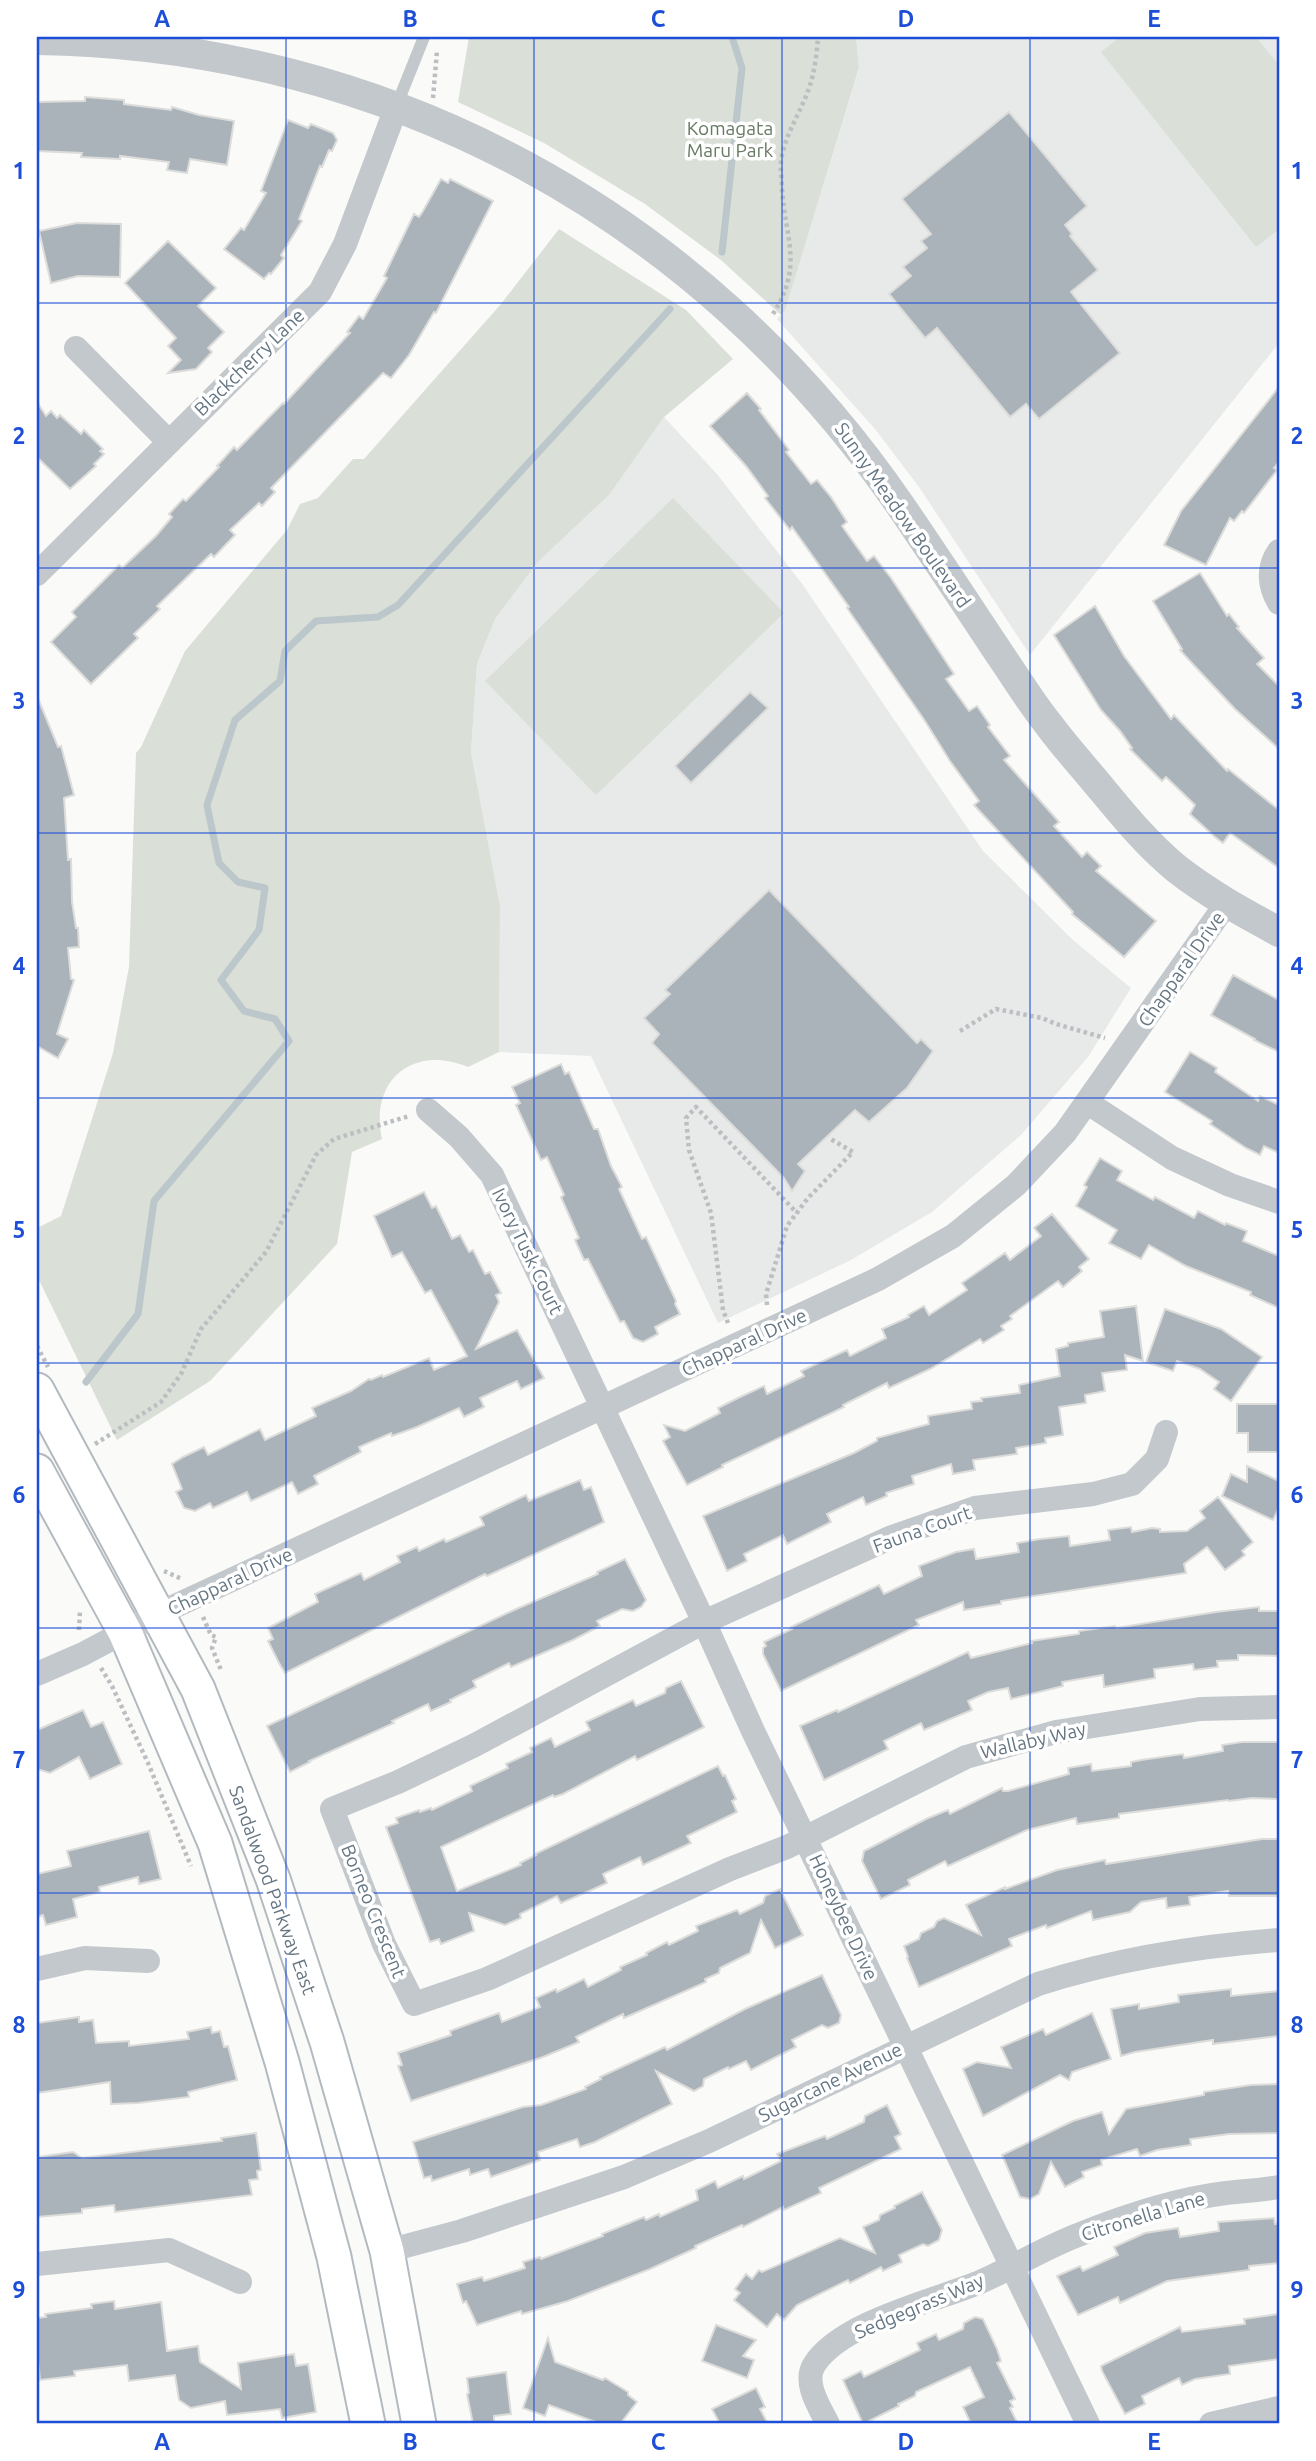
<svg xmlns="http://www.w3.org/2000/svg" width="1316" height="2461" font-family="Ubuntu,sans-serif">
  <rect width="100%" height="100%" fill="#fafaf8"/>
  <g fill="#e8e9e9">
    <path d="M856,37H1279V343L1030,655L919,487L875,429L777,319L785,311L859,69Z"/>
    <path d="M664,417L717,474L803,585L983,851L1073,940L1131,988L1088,1057L1021,1135L932,1212L851,1260L718,1323L591,1056L499,1052L500,906L471,752L477,664L495,619L538,562L610,494Z"/>
  </g>
  <g fill="#dadfd7">
    <path d="M469,37H856L859,68L785,311L781,315L721,260L645,204L544,143L458,102Z"/>
    <path d="M1120,37H1256L1279,65V229L1256,247L1101,52Z"/>
    <path d="M559,229L686,310L733,359L664,417L610,494L538,562L495,619L477,664L471,752L500,906L499,1052L468,1067C413,1044 369,1080 382,1139L352,1152L337,1244L210,1381L117,1440L37,1276V1228L61,1216L113,1053L129,967L136,753L141,747L185,651L287,530L300,504L318,498L353,459H364L501,304Z"/>
    <path d="M673,498L784,613L596,795L485,681Z"/>
  </g>
  <g fill="none" stroke-linecap="round" stroke-linejoin="round">
    <g stroke="#bbc7cb" stroke-width="7">
      <path d="M722,252L742,68L732,37"/>
      <path d="M86,1382L138,1314L154,1201L289,1041L275,1019L244,1011L221,980L259,930L265,888L238,882L219,863L207,805L235,720L280,681L285,651L316,621L378,617L398,605L670,309"/>
    </g>
  </g>
  <g fill="#aab3b9" stroke="#dcdcda" stroke-width="2">
    <path d="M85,97L124,100V104L171,110L172,107L199,115L234,121L227,165L190,159L187,173L167,170L169,162L120,156V159L81,157L82,153L37,151V102L85,101Z"/>
    <path d="M1009,112L1087,206L1065,225L1072,234L1070,236L1098,270L1071,292L1120,353L1039,419L1026,404L1010,417L937,328L925,338L889,294L911,276L903,267L927,248L921,241L931,234L902,199Z"/>
    <path d="M288,120L308,128L311,124L333,133L337,140L332,151L329,150L322,167L320,166L299,219L302,221L281,255L284,258L271,274L269,273L264,279L224,249L241,228L244,230L266,193L261,191Z"/>
    <path d="M441,179L448,183L450,179L493,201L436,313L434,312L409,355L391,378L383,373L271,488L275,492L262,506L259,503L230,530L235,535L214,557L211,554L157,606L160,609L134,634L138,638L91,684L51,642L76,617L72,612L119,565L122,568L156,536L172,517L169,514L183,499L186,501L219,467L217,466L234,447L237,450L283,403L284,404L350,333L347,332L359,316L363,319L387,278L384,276L414,214L419,217L423,211Z"/>
    <path d="M77,223L121,224L120,277L78,276L51,283L39,231Z"/>
    <path d="M168,241L216,288L198,306L224,332L208,348L212,352L196,369L168,373L181,360L168,346L176,338L125,283Z"/>
    <path d="M1279,387V462L1274,468L1277,470L1244,513L1242,511L1234,521L1230,518L1206,565L1164,545L1181,511Z"/>
    <path d="M747,393L761,409L759,410L789,450L786,452L811,484L817,480L831,497L847,522L842,526L867,561L874,556L891,578L954,674L946,679L969,711L977,706L990,725L988,727L1010,756L1004,760L1059,822L1054,826L1082,857L1087,852L1101,866L1096,871L1156,921L1124,957L1072,914L1073,912L974,805L979,801L950,761L925,721L847,608L849,607L792,527L790,530L765,498L768,496L746,466L710,426Z"/>
    <path d="M37,402L46,416L51,411L57,418L60,415L81,434L84,430L103,449L100,451L104,454L94,464L96,466L70,489L37,457Z"/>
    <path d="M1200,573L1227,616L1229,614L1239,627L1237,628L1264,658L1257,664L1279,686V749L1235,709L1190,661L1180,650L1182,649L1153,601Z"/>
    <path d="M1095,606L1124,656L1171,719L1174,715L1227,771L1228,769L1279,810V868L1230,833L1223,843L1215,837L1190,814L1195,805L1166,777L1162,781L1130,749L1132,748L1120,731L1101,710L1054,635Z"/>
    <path d="M750,692L768,708L691,783L675,766Z"/>
    <path d="M37,696L58,747L61,746L74,795L64,798L68,860L71,859L72,902L76,928H78L79,947L68,948L71,979L74,980L57,1034L68,1039L58,1058L37,1046Z"/>
    <path d="M769,890L917,1043L921,1039L933,1051L907,1088L869,1122L855,1110L798,1164L805,1171L792,1191L784,1178L652,1043L659,1034L644,1018L670,994L665,990Z"/>
    <path d="M1233,975L1279,1000V1052L1254,1040L1255,1039L1211,1015Z"/>
    <path d="M1190,1052L1217,1068L1215,1072L1258,1101L1260,1096L1279,1105V1153L1264,1146L1260,1155L1246,1148L1210,1124L1212,1121L1165,1092Z"/>
    <path d="M561,1064L565,1074L569,1072L594,1129H598L611,1166L622,1187L619,1189L642,1239L646,1237L676,1301L675,1304L680,1314L655,1327L658,1334L643,1342L633,1338L624,1321L620,1322L588,1259L584,1260L575,1240L579,1238L561,1197L564,1195L547,1157L541,1160L516,1105L520,1103L512,1087Z"/>
    <path d="M1100,1158L1122,1171L1117,1180L1153,1200L1155,1197L1194,1218L1198,1211L1225,1225L1226,1223L1247,1231L1243,1241L1279,1256V1308L1250,1295L1251,1292L1186,1266L1149,1245L1141,1259L1109,1243L1117,1230L1076,1206L1087,1187L1084,1185Z"/>
    <path d="M424,1192L432,1208L436,1206L452,1239L460,1235L469,1252L473,1250L485,1274L490,1272L501,1293L496,1295L499,1302L476,1349L517,1330L544,1378L521,1389L517,1381L480,1398L484,1407L464,1417L459,1408L417,1427L392,1436L391,1433L359,1447L361,1452L314,1476L318,1484L298,1494L292,1482L251,1501L247,1492L213,1508L210,1503L195,1511L184,1508L176,1492L182,1489L172,1464L183,1457L204,1447L208,1455L260,1429L265,1440L316,1416L312,1408L351,1391L369,1379L371,1380L382,1375L383,1377L429,1358L434,1370L467,1356L431,1290L425,1293L402,1252L392,1257L374,1216Z"/>
    <path d="M1052,1214L1089,1259L1079,1267L1082,1271L1063,1287L1058,1281L1010,1316L1012,1319L1001,1326L1004,1330L983,1343L980,1339L930,1369L889,1388L887,1383L843,1405L844,1407L722,1465L723,1467L687,1485L663,1441L670,1437L664,1425L685,1431L720,1413L718,1408L738,1398L764,1386L767,1394L804,1376L801,1371L847,1350L850,1356L886,1338L882,1329L909,1317L908,1315L924,1306L929,1315L967,1290L962,1283L1005,1253L1010,1260L1041,1236L1034,1228Z"/>
    <path d="M1136,1306L1143,1361L1125,1355L1127,1370L1102,1373L1105,1391L1085,1395L1086,1403L1059,1407L1063,1435L1045,1438L1046,1443L1016,1448L1017,1454L973,1460L975,1470L953,1474L951,1464L912,1476L914,1484L886,1493L887,1496L866,1505L863,1497L827,1514L831,1522L787,1544L783,1535L744,1554L747,1561L727,1571L703,1516L854,1453L877,1441V1438L929,1424L928,1416L972,1409L971,1402L982,1401L981,1398L1020,1393L1019,1385L1060,1376L1056,1349L1068,1346V1343L1104,1337L1100,1311Z"/>
    <path d="M1165,1309L1221,1329L1262,1357L1231,1401L1214,1389L1219,1382L1200,1369L1177,1361L1173,1371L1146,1362Z"/>
    <path d="M1237,1404H1279V1452H1248V1433H1237Z"/>
    <path d="M1247,1466L1279,1481V1507L1273,1520L1222,1496L1231,1474L1247,1482Z"/>
    <path d="M580,1480L584,1490L591,1487L604,1522L487,1576L485,1574L285,1673L279,1663L268,1641L273,1639L268,1628L318,1602L315,1594L361,1573L364,1580L400,1562L397,1556L417,1547L419,1551L444,1539L446,1542L484,1525L480,1517L526,1495L529,1501Z"/>
    <path d="M1218,1497L1253,1542L1242,1551L1245,1555L1225,1570L1207,1547L1184,1564L1186,1573L1001,1601V1604L964,1610L963,1602L916,1620L919,1625L781,1691L763,1654V1648L766,1646L764,1642L792,1629L791,1627L879,1585L884,1594L922,1576L919,1566L956,1552L974,1549L976,1559L1019,1552L1017,1543L1040,1539L1069,1536L1070,1546L1110,1540L1108,1530L1131,1527L1132,1532L1152,1528L1160,1529V1532L1187,1531L1205,1518L1200,1511Z"/>
    <path d="M625,1559L646,1600L641,1607L633,1611L622,1609L597,1621L600,1626L573,1640L511,1667L509,1663L473,1681L476,1687L450,1700L451,1702L431,1711L428,1704L392,1721L394,1723L309,1761L310,1762L290,1772L267,1726L514,1610L598,1574L597,1572Z"/>
    <path d="M1259,1607V1611H1279V1656L1238,1655V1660L1217,1661L1218,1667L1194,1670L1193,1664L1154,1669L1155,1678L1104,1687L1103,1675L1062,1682L1063,1686L1011,1699L1008,1688L988,1692L968,1701L972,1710L924,1730L921,1723L884,1741L888,1749L824,1780L800,1726L837,1710L838,1712L968,1652L971,1658L1032,1643L1031,1641L1079,1634V1631L1115,1626L1116,1628L1216,1612Z"/>
    <path d="M681,1681L704,1727L637,1760L635,1756L563,1794L554,1797L553,1795L441,1847L457,1891L521,1865L520,1863L536,1855L535,1854L718,1766L723,1776L725,1775L736,1799L732,1801L737,1812L687,1836L691,1843L643,1865L640,1857L603,1874L607,1883L587,1892L561,1903L557,1896L520,1914L521,1918L505,1925L469,1913L474,1931L441,1944L439,1939L430,1942L386,1827L398,1823L396,1818L419,1810L420,1812L431,1808L432,1810L472,1791L470,1786L508,1768L506,1764L532,1752L530,1748L551,1738L555,1747L590,1730L586,1722L633,1700L636,1706L665,1693L666,1688Z"/>
    <path d="M83,1710L91,1727L103,1722L122,1764L90,1779L79,1757L50,1773L37,1769V1730Z"/>
    <path d="M1242,1742H1279V1799L1252,1798L1229,1801L1228,1800L1119,1814V1818L1077,1824L1076,1818L1027,1830L948,1866L945,1861L908,1880L910,1885L881,1899L862,1861L864,1851L926,1819L948,1810L950,1814L1002,1788L1003,1791H1008L1069,1774L1068,1768L1091,1764L1092,1771L1131,1766V1762L1141,1760L1183,1754L1184,1758L1223,1751L1222,1745Z"/>
    <path d="M149,1831L161,1879L139,1884L138,1877L99,1887L100,1892L73,1899L77,1917L46,1925L43,1915L37,1917V1874L71,1866L67,1851Z"/>
    <path d="M1262,1839H1279V1896H1229L1228,1891L1189,1897L1190,1905L1167,1908L1166,1898L1141,1902L1130,1912L1093,1920L1091,1911L1047,1928L1046,1925L1009,1939L1012,1946L919,1987L907,1958L908,1957L904,1946L919,1939L921,1933L934,1927L937,1921L944,1918L981,1935L966,1905L1005,1887V1889L1057,1870L1105,1860L1106,1864Z"/>
    <path d="M780,1889L803,1935L775,1948L761,1920L750,1953L720,1968L719,1973L705,1979L706,1982L624,2018L623,2014L576,2037L579,2042L543,2057L411,2101L398,2066L402,2065L398,2053L451,2035L450,2031L499,2013L502,2022L540,2007L536,1998L556,1989L557,1992L584,1979L588,1987L621,1970L620,1967L647,1955L646,1953L667,1942L669,1945L698,1931L696,1926L737,1910L740,1914L763,1903L765,1896Z"/>
    <path d="M822,1975L841,2015L839,2023L828,2028L822,2025L792,2040L796,2047L770,2060L751,2070L746,2061L729,2069L728,2067L704,2079L703,2086L694,2091L656,2071L672,2104L595,2142L580,2147L577,2139L538,2152L540,2160L491,2177L488,2169L470,2175L469,2169L432,2181L431,2176L424,2178L413,2142L523,2107L541,2105L586,2089L585,2087L601,2079L600,2077L665,2047L667,2050L745,2009Z"/>
    <path d="M1231,1989V1996L1279,1991V2036L1213,2044V2040L1135,2052L1121,2056L1111,2009L1139,2004V2009L1179,2002L1178,1995Z"/>
    <path d="M1092,2013L1111,2059L1072,2072L1069,2080L1060,2075L983,2116L963,2069L977,2062L1011,2068L1001,2047L1043,2029L1046,2035Z"/>
    <path d="M79,2017V2022L93,2020L96,2043L129,2041V2046L189,2039L187,2032L211,2027L212,2033L220,2031L224,2047L228,2046L237,2080L188,2092L189,2097L138,2103L111,2104L110,2082L37,2093V2023Z"/>
    <path d="M1279,2084V2133L1229,2134L1190,2139L1191,2145L1157,2150L1140,2156L1137,2149L1101,2160L1102,2165L1082,2172L1084,2177L1065,2187L1051,2162L1039,2194L1030,2199L1020,2197L1002,2155L1073,2121L1102,2112L1109,2134L1126,2109L1204,2095V2092L1251,2085Z"/>
    <path d="M887,2105L901,2134L895,2137L901,2149L819,2188L821,2193L784,2210L783,2207L743,2227L742,2225L695,2246L696,2248L650,2269L568,2301L522,2314L521,2311L477,2325L466,2301L463,2303L457,2284L482,2277L484,2281L525,2268L523,2262L540,2257L541,2259L603,2236L602,2234L644,2217L646,2220L659,2214L660,2217L698,2200L696,2190L715,2181L718,2188L743,2176L744,2179L781,2161L777,2154L825,2136L827,2139L864,2122L865,2116Z"/>
    <path d="M256,2133L261,2170L257,2171L258,2179L249,2180L252,2195L115,2212L114,2205L82,2209V2213L37,2217V2157L73,2152L82,2158L222,2141L221,2138Z"/>
    <path d="M922,2192L942,2230L939,2240L928,2246L923,2244L899,2255L902,2262L883,2271L881,2267L850,2283L848,2280L797,2305L784,2320L777,2314L767,2327L734,2300L740,2293L735,2289L746,2274L752,2279L759,2270L762,2272L840,2238L875,2253L863,2227L879,2220L880,2215L895,2208L894,2206Z"/>
    <path d="M1274,2218L1275,2224H1279V2263L1249,2266V2270L1167,2281L1120,2303L1118,2297L1078,2315L1057,2276L1080,2266L1083,2271L1118,2255L1114,2247L1145,2233L1178,2228L1180,2237L1219,2231L1218,2222Z"/>
    <path d="M114,2301L115,2309L161,2302L167,2351L198,2346L200,2362L241,2389L238,2363L294,2354L296,2366L308,2364L316,2412L282,2418L280,2409L227,2415L225,2401L191,2408L179,2400L175,2375L129,2381L127,2365L74,2371L75,2376L40,2380L37,2349V2318L46,2317L45,2314L92,2308L91,2304Z"/>
    <path d="M1279,2314V2359L1229,2366L1230,2374L1195,2379L1182,2385L1179,2378L1142,2396L1145,2404L1125,2414L1102,2371L1101,2366L1180,2327L1182,2332L1245,2324L1244,2319Z"/>
    <path d="M975,2317L983,2319L997,2349L1001,2361L997,2363L1015,2399L1010,2401L1013,2407L1010,2408L1018,2424H971L963,2407L984,2397L970,2367L916,2392L915,2396L898,2404L899,2406L863,2424L843,2380L861,2371L864,2377L920,2350L917,2343L936,2334L939,2340L963,2329L964,2323Z"/>
    <path d="M716,2325L756,2340L743,2356L754,2360L747,2378L702,2361Z"/>
    <path d="M548,2338L555,2362L603,2380L605,2378L628,2392V2395L637,2402L620,2424H601L549,2405L545,2416L523,2408Z"/>
    <path d="M506,2372L511,2414L494,2416V2422L473,2424L467,2394L469,2393L467,2378Z"/>
    <path d="M756,2388L765,2407L760,2409L768,2424H720L712,2409Z"/>
  </g>
  <g fill="none" stroke-linecap="round" stroke-linejoin="round">
    <g stroke="#b3babf" stroke-width="37">
      <g id="secondary">
        <path d="M37,1390L198,1689L273,1879L327,2042L387,2251L419,2424"/>
        <path d="M37,1471L125,1632L215,1843L282,2062L334,2257L368,2424"/>
      </g>
    </g>
    <g stroke="#bbbfc2" stroke-width="4.5" stroke-dasharray="3.5 3.5" stroke-linecap="butt">
      <path d="M433,98L437,51"/>
      <path d="M773,314C804,265 785,239 782,188C782,179 780,170 781,161C785,133 802,111 810,85C815,70 817,52 818,37"/>
      <path d="M960,1031L996,1009L1042,1018L1056,1024L1105,1038"/>
      <path d="M767,1305L766,1294L787,1226L808,1198L853,1152L829,1138"/>
      <path d="M728,1323L723,1310L711,1213L689,1150L686,1118L696,1107L797,1213"/>
      <path d="M37,1346L48,1367"/>
      <path d="M95,1444L161,1402L181,1374L201,1329L266,1252L316,1155L334,1139L409,1116"/>
      <path d="M164,1571L182,1579"/>
      <path d="M203,1617L211,1635L216,1637L212,1648L221,1670"/>
      <path d="M79,1630L80,1611"/>
      <path d="M101,1668L112,1686L148,1763L191,1866"/>
    </g>
    <path stroke="#c3c8cc" stroke-width="12" d="M396,107L424,37"/>
    <g stroke="#c3c8cc" stroke-width="24">
      <path d="M76,348L168,441"/>
      <path d="M1279,551C1267,568 1269,586 1279,603"/>
      <path d="M37,574L320,292L345,244L396,108"/>
      <path d="M1088,1103L1172,1158L1230,1185L1279,1202"/>
      <path d="M428,1110L459,1137L492,1175L704,1622L753,1731L1088,2424"/>
      <path d="M1166,1432L1157,1459L1132,1484L1093,1494L975,1508L892,1537L704,1622L475,1745L398,1782L332,1809L384,1944L414,2004L487,1979L730,1869L787,1847L966,1757L1056,1732L1200,1709L1279,1707"/>
      <path d="M37,1674L83,1654L158,1614L878,1279L953,1236L1016,1185L1065,1133L1226,904"/>
      <path d="M37,1969L85,1958L148,1961"/>
      <path d="M387,2251L462,2231L624,2177L709,2141L1038,1984C1117,1959 1197,1946 1279,1940"/>
      <path d="M37,2264L169,2250L240,2282"/>
      <path d="M828,2424C820,2408 803,2383 814,2365C840,2323 933,2301 978,2283C1012,2268 1044,2248 1078,2235C1125,2216 1177,2199 1226,2193C1244,2191 1262,2190 1279,2187"/>
      <path d="M1211,2424L1279,2408"/>
    </g>
    <path stroke="#c3c8cc" stroke-width="30" d="M37,40C389,45 701,216 900,505C935,556 969,608 1003,659C1018,681 1032,704 1049,725C1063,744 1079,762 1095,781C1120,811 1146,844 1177,869C1209,894 1244,913 1279,932"/>
    <use href="#secondary" stroke="#fff" stroke-width="33"/>
  </g>
  <path fill="none" stroke="#1d4ed8" stroke-width="2" stroke-opacity="0.55" d="M286,37V2424M534,37V2424M782,37V2424M1030,37V2424M37,303H1279M37,568H1279M37,833H1279M37,1098H1279M37,1363H1279M37,1628H1279M37,1893H1279M37,2158H1279"/>
  <g text-anchor="middle" stroke-width="7" stroke-linejoin="round" paint-order="stroke">
    <g font-size="19" fill="#687a64" stroke="#fff">
      <text x="730" y="135">Komagata<tspan x="730" dy="22">Maru Park</tspan></text>
    </g>
    <g font-size="19" fill="#657683" stroke="#fff">
      <text transform="translate(249 362) rotate(-44)" y="7">Blackcherry Lane</text>
      <text transform="translate(903 515) rotate(55)" y="7">Sunny Meadow Boulevard</text>
      <text transform="translate(1181 969) rotate(-55)" y="7">Chapparal Drive</text>
      <text transform="translate(528 1251) rotate(64)" y="7">Ivory Tusk Court</text>
      <text transform="translate(744 1342) rotate(-25)" y="7">Chapparal Drive</text>
      <text transform="translate(922 1529) rotate(-20)" y="7">Fauna Court</text>
      <text transform="translate(230 1581) rotate(-25)" y="7">Chapparal Drive</text>
      <text transform="translate(1033 1740) rotate(-13)" y="7">Wallaby Way</text>
      <text transform="translate(273 1890) rotate(70)" y="7">Sandalwood Parkway East</text>
      <text transform="translate(374 1911) rotate(68)" y="7">Borneo Crescent</text>
      <text transform="translate(844 1917) rotate(65)" y="7">Honeybee Drive</text>
      <text transform="translate(830 2082) rotate(-26)" y="7">Sugarcane Avenue</text>
      <text transform="translate(1143 2216) rotate(-17)" y="7">Citronella Lane</text>
      <text transform="translate(919 2306) rotate(-23)" y="7">Sedgegrass Way</text>
    </g>
  </g>
  <rect width="1316" height="2461" fill="none" stroke="#ffffff" stroke-width="77"/>
  <rect x="38" y="38" width="1240" height="2384" fill="none" stroke="#1d4ed8" stroke-width="2.5"/>
  <g font-size="23" text-anchor="middle" font-weight="bold" fill="#1d4ed8">
    <text x="162" y="27">A</text>
    <text x="410" y="27">B</text>
    <text x="658" y="27">C</text>
    <text x="906" y="27">D</text>
    <text x="1154" y="27">E</text>
    <text x="19" y="179">1</text>
    <text x="1297" y="179">1</text>
    <text x="19" y="444">2</text>
    <text x="1297" y="444">2</text>
    <text x="19" y="709">3</text>
    <text x="1297" y="709">3</text>
    <text x="19" y="974">4</text>
    <text x="1297" y="974">4</text>
    <text x="19" y="1238">5</text>
    <text x="1297" y="1238">5</text>
    <text x="19" y="1503">6</text>
    <text x="1297" y="1503">6</text>
    <text x="19" y="1768">7</text>
    <text x="1297" y="1768">7</text>
    <text x="19" y="2033">8</text>
    <text x="1297" y="2033">8</text>
    <text x="19" y="2298">9</text>
    <text x="1297" y="2298">9</text>
    <text x="162" y="2450">A</text>
    <text x="410" y="2450">B</text>
    <text x="658" y="2450">C</text>
    <text x="906" y="2450">D</text>
    <text x="1154" y="2450">E</text>
  </g>
</svg>
